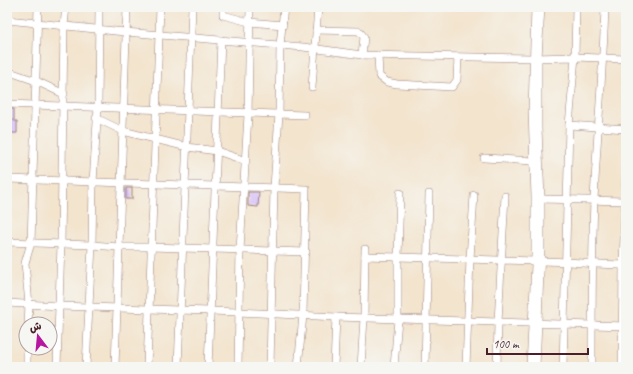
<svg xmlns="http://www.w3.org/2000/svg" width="633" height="374" font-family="Caveat,'Playpen Sans Arabic',sans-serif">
  <rect width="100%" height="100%" fill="#f6f6f2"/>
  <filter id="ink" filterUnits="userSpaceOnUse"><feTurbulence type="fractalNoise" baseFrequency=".025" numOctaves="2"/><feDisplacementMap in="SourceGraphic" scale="8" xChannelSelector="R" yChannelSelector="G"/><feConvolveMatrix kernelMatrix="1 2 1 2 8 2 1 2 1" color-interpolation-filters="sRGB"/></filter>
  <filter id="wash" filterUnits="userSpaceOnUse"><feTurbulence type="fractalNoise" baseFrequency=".012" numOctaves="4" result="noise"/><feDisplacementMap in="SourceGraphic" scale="16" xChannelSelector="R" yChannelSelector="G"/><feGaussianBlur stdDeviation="0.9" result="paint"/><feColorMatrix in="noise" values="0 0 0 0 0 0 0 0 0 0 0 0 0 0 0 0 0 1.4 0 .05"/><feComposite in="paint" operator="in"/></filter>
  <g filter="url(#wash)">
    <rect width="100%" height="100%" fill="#f3e4ce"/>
    <g id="blocks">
      <g fill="#d0b4fc">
        <path d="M7,109H14V121H17V133H7Z"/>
        <rect x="126" y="188" width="6" height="11"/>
        <path d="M248,192H259L258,207L248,206Z"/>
      </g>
    </g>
  </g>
  <g filter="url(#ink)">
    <use href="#blocks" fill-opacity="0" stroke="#9e827c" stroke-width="1"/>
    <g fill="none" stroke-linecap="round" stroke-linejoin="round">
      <g stroke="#9e827c" stroke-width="8">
        <g id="minor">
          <path d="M223,7V15L249,22L283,25"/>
          <path d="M7,20L125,32L303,47L362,55L533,58L575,57L626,59"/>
          <path d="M316,30L359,31L364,37L362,55"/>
          <path d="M378,55L379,76L387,82L397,84L452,87L457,80L458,57"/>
          <path d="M7,71L36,81L64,94"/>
          <path d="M312,87L318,7"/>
          <path d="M7,104L305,115"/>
          <path d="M96,118L123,131L187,147L217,151L246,161"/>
          <path d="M569,125L626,129"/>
          <path d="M484,158L534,161"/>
          <path d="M7,179L306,189L303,315L298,367"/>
          <path d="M541,199L626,201"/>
          <path d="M7,242L92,245L119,247H151L306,252"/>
          <path d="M365,256L535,261"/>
          <path d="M540,261C569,261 597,265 626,265"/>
          <path d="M7,303L59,306L239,312L336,317L626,326"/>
          <path d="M28,324L29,304L25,263L31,243L38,7"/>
          <path d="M27,367V348"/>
          <path d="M57,367L61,244L64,25L66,7"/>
          <path d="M86,367L92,245L93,182L98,107L99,7"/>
          <path d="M115,367L127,7"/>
          <path d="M147,367L160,7"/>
          <path d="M178,367L192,7"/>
          <path d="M208,367L221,40"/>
          <path d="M238,367L240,250L248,115L250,7"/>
          <path d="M270,367L274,187L279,114L280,45L284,7"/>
          <path d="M334,367L336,317"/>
          <path d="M361,367L364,318L365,249"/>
          <path d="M394,367L398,319V257L400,193"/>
          <path d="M425,367L429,194"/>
          <path d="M466,367L470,259L474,195"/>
          <path d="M497,367L498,322L505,196"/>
          <path d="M530,367L535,265V197L532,111L535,7"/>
          <path d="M536,367L541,250V199L538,128V58L541,7"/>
          <path d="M563,367L569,125L575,57L576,7"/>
          <path d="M592,367C592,311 592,256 594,200C597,136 603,72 605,7"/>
          <path d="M622,367L623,265L626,180"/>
        </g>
      </g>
      <use href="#minor" stroke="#fff" stroke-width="7"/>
    </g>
  </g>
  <rect width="633" height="374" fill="none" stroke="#f6f6f2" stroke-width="24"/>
  <g transform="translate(38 336) rotate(344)"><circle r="19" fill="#f6f6f2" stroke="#b1a0a2"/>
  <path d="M0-3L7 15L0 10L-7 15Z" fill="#b5179e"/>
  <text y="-6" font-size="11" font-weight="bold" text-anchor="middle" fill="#4a1f2b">ش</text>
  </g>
  <path d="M487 348v6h101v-6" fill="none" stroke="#4a1f2b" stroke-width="2"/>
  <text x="493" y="348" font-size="12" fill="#4a1f2b" stroke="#f6f6f2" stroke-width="3" paint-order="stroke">100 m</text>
</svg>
